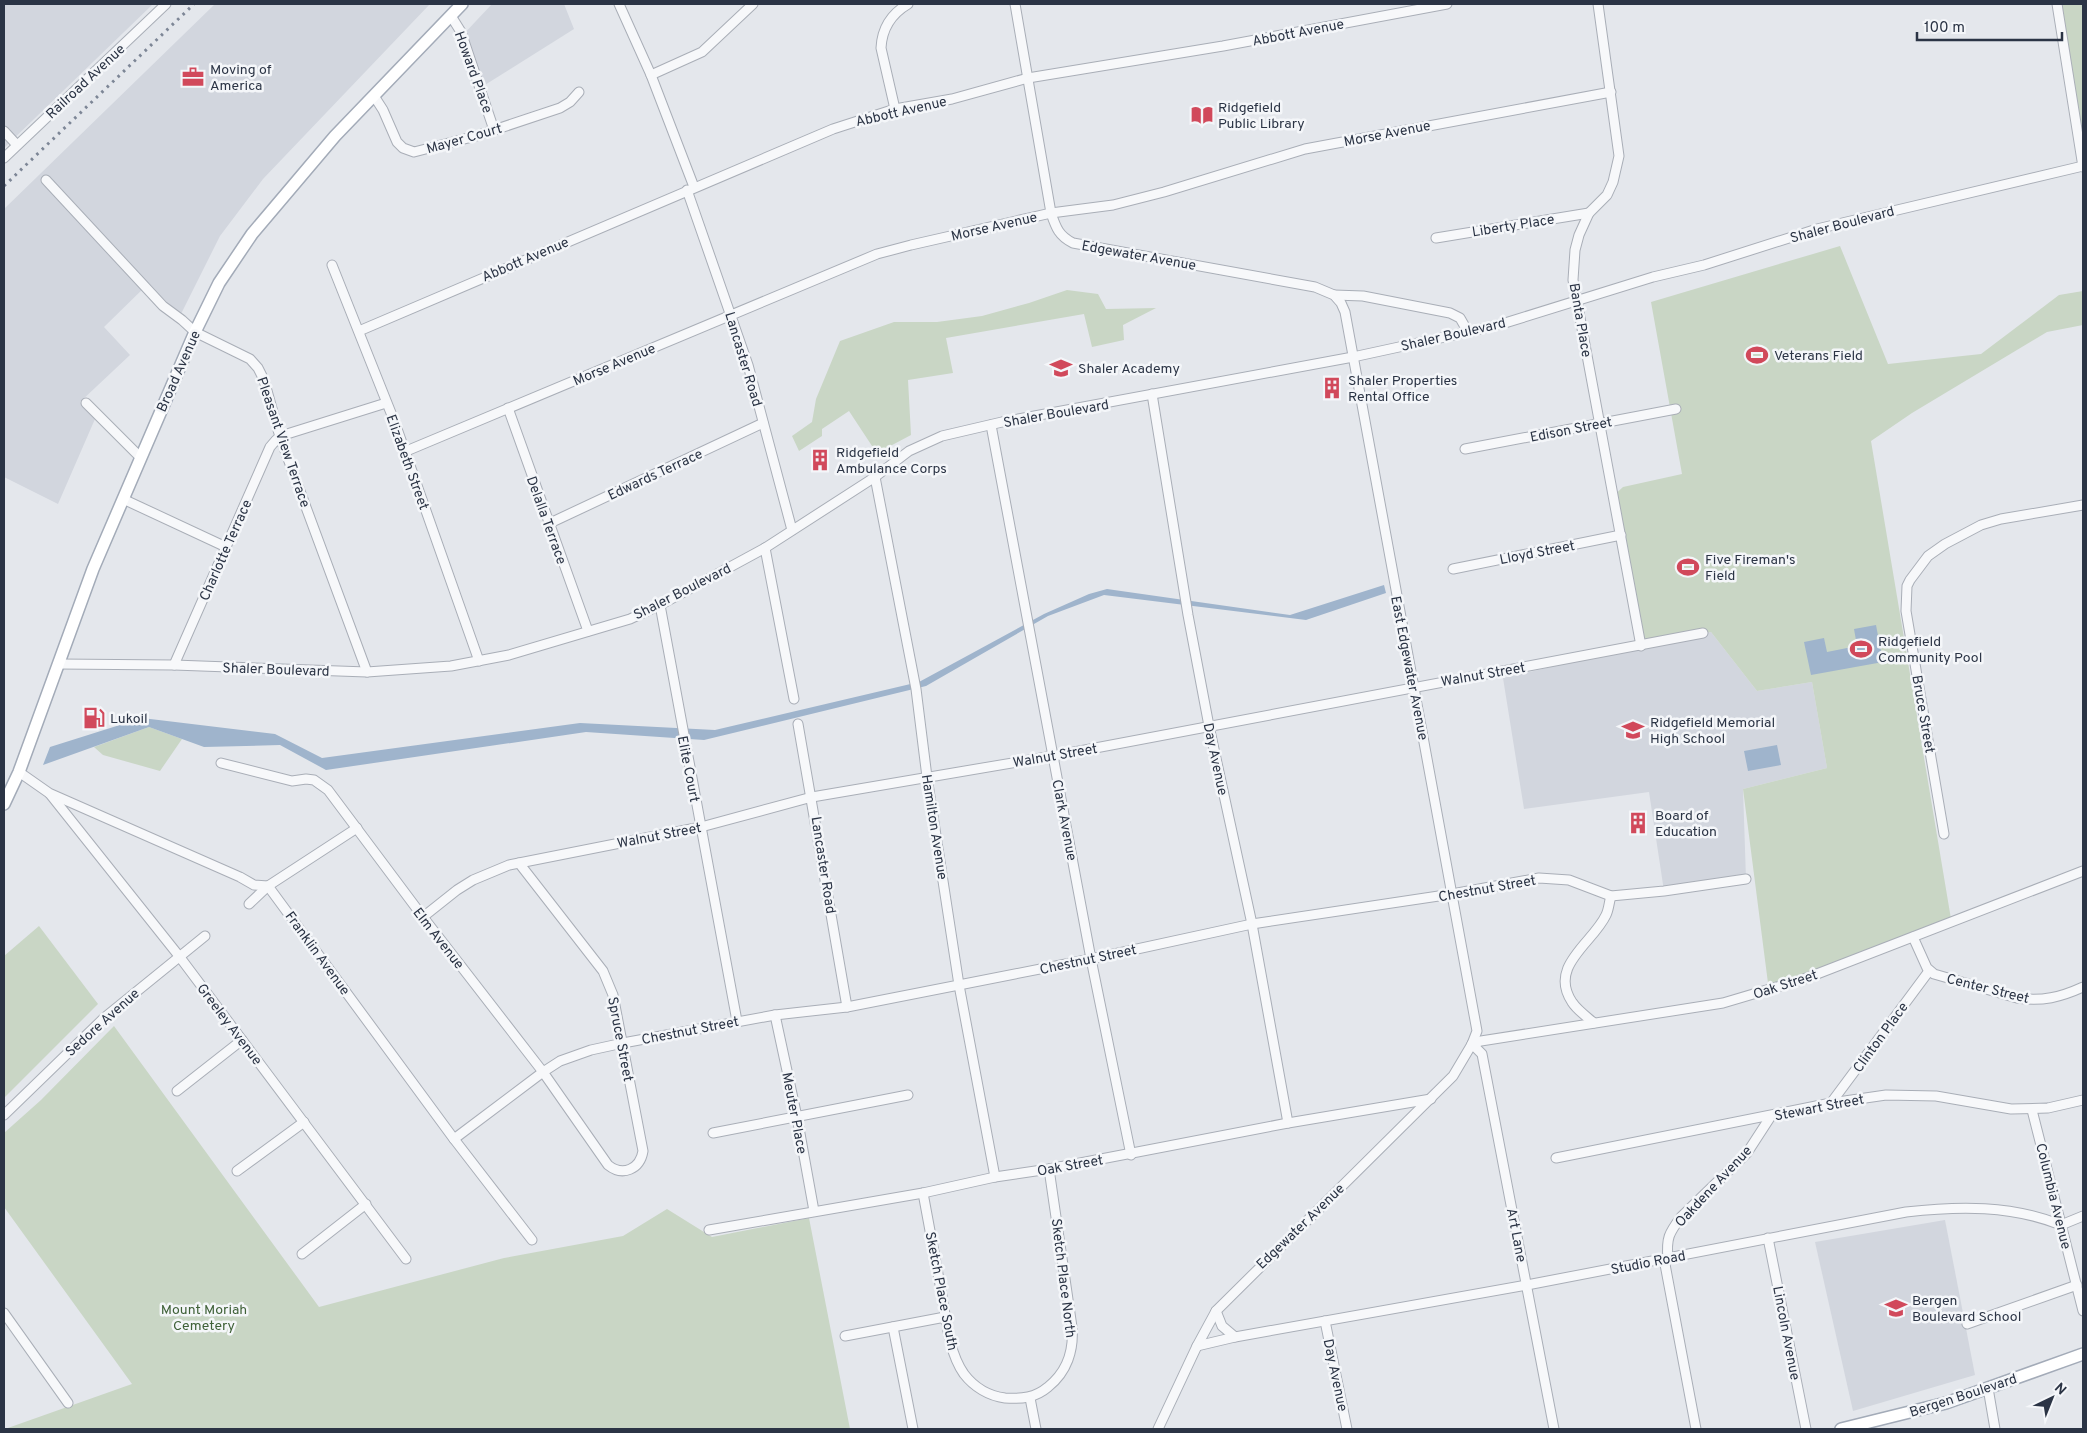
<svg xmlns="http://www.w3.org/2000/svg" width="2087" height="1433" font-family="Overpass,sans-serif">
  <rect width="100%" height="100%" fill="#e4e7ec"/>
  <g fill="#d2d6de">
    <path d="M4,4H153L4,148Z"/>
    <path d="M215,4H430L263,179L220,236L180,316L149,283L104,327L130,355L80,402L95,419L58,504L4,477V209Z"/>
    <path d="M492,4H564L574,29L480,88L460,38Z"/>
    <path d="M1711,632L1757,691L1812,682L1827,768L1743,789L1746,879L1664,891L1649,792L1524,809L1503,678L1641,646Z"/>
    <path d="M1945,1220L1975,1375L1853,1411L1815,1242Z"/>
  </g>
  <g fill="#c9d6c5">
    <path d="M2062,4H2083V136Z"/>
    <path d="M1840,246L1888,364L1981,354L2059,295L2083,291V325L2047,332L1912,413L1871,441L1952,925L1769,991L1743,789L1827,768L1812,682L1757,691L1711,632L1641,646L1611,498L1623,487L1682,474L1651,302Z"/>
    <path d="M1067,290L1098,294L1106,309L1156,308L1123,325L1124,340L1092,347L1084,314L946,338L953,373L908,380L911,435L879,452L874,449L849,411L822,429V436L799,451L792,436L812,422L816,399L840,341L894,322H937L982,316L1029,303Z"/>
    <path d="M149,727L182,739L160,771L103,755L94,747Z"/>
    <path d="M39,926L98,1004L4,1098V956Z"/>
    <path d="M114,1026L319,1307L504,1258L623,1236L667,1209L712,1237L809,1218L850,1429H5L132,1384L4,1207V1133L41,1100Z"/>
  </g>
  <g fill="#9fb4cc">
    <path d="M1384,585L1386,593L1306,620L1104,595L1048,616L926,686L704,740L586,732L326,770L280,745L204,747L149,727L43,765L50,747L142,718L275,734L322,758L580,723L715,730L919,682L1044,614L1089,594L1107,589L1290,615Z"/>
    <path d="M1876,625L1883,662L1811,675L1804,642L1824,638L1827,652L1857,646L1854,629Z"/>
    <path d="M1777,745L1781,765L1748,771L1744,751Z"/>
  </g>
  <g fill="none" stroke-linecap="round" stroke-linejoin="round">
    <g stroke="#a9aeb7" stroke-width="11">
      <g id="minor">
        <path d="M619,4L651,75L694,187"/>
        <path d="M1015,4L1051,213C1056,228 1059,236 1073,243L1315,287L1334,295L1341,303L1345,312L1477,1031L1472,1044L1453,1076L1216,1311L1197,1346L1158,1429"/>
        <path d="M1598,4L1619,156L1613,182L1607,195L1589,213L1579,235L1575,250L1573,280L1641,646"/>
        <path d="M2057,4L2083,167"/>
        <path d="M451,16L461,32L494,130"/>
        <path d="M651,75L702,52L753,4"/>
        <path d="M374,96L383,110L397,142L403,148L414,152L476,136L560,108L570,102L579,92"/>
        <path d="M895,109L881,48C882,28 891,14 908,4"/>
        <path d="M4,131L17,145"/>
        <path d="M4,158L166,4"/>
        <path d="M46,180L163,306L182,320L195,332L250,359L258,368L264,380L280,437L367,672"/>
        <path d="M687,190L748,365L792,530"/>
        <path d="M1436,238L1589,213"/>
        <path d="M332,265L395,423L479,661"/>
        <path d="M1334,295L1363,296L1450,313L1460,318L1468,332"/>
        <path d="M359,331L833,129L895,109L952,99L1028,78L1223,46L1447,4"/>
        <path d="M1152,394L1188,615L1209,726L1252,924L1288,1123"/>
        <path d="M86,403L140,457"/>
        <path d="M508,408L588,631"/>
        <path d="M991,425L1091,959L1131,1155"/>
        <path d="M1465,449L1676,409"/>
        <path d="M404,452L877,254L911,245L1051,213L1113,205L1164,192L1305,149L1611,92"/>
        <path d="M875,477L916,689L927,777L959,985L995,1177"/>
        <path d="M123,499L226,547"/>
        <path d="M548,524L763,423"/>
        <path d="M765,548L794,699"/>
        <path d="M1453,569L1621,535"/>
        <path d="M660,605L737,1021"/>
        <path d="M58,664L174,665L367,672L451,666L509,655L630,619L660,605L765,548L875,477L909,451L942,436L1002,422L1353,357L1468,332L1505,323L1653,277L1704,265L1817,229L2083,166"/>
        <path d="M174,665L270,447L276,440L287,434L386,403"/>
        <path d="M798,724L847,1007"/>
        <path d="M221,763L292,781L306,779L314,780L328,790L423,917L543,1072L608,1165C623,1177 640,1169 643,1151L613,995L603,971L519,863"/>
        <path d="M19,772L49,793L240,877L254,885L268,886L454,1139L532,1240"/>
        <path d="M50,794L179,956L406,1259"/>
        <path d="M1944,834L1906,611L1907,586L1910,580L1928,556L1945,544L1981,525L2001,519L2083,505"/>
        <path d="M249,904L268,886L357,828"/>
        <path d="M423,917L457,890L473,880L509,865L701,827L812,797L1053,756L1703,633"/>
        <path d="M1913,937L1927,968L1934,974L2017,998C2042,1002 2061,997 2083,987"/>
        <path d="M775,1015L797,1117L814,1211"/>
        <path d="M1594,1023C1587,1017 1577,1010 1572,1002C1548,966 1593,943 1606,915C1609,909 1609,902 1611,896"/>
        <path d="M1472,1044L1481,1041L1723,1003L1804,979L2083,871"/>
        <path d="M1472,1044L1482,1054L1554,1429"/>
        <path d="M177,1091L242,1040"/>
        <path d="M1831,1103L1929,971"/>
        <path d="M2032,1110L2083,1311"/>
        <path d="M4,1115L104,1018L205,936"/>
        <path d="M713,1133L908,1095"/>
        <path d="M454,1139L543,1072L560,1061L591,1050L623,1043L775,1015L847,1007L1091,959L1252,924L1452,894L1539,878L1569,880L1611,896L1664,891L1746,879"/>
        <path d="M1556,1158L1831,1103L1886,1095L1936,1096L2011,1109L2048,1108L2083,1100"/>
        <path d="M237,1171L304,1122"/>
        <path d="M923,1193C929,1225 935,1258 941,1290C946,1317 948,1351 964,1374C974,1387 989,1396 1005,1398C1022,1399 1035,1398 1048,1387C1067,1372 1074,1350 1072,1327L1049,1169"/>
        <path d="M709,1230L923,1193L995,1177L1049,1169L1288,1123L1431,1099"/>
        <path d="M1768,1238L1806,1429"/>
        <path d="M302,1254L366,1204"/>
        <path d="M1664,1259L1696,1429"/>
        <path d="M1668,1259C1666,1238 1669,1233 1681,1217L1747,1153L1771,1116"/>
        <path d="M1216,1311L1222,1326L1235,1337"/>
        <path d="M4,1313L68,1403"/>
        <path d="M1325,1321L1347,1429"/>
        <path d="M1967,1324L2077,1285"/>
        <path d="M893,1327L913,1429"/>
        <path d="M845,1336L945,1317"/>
        <path d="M1197,1346L1235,1337L1527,1285L1906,1212C1959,1206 2011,1205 2061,1225L2083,1216"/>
        <path d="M1988,1388L1995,1429"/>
        <path d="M1030,1398L1036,1429"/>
      </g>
    </g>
    <g stroke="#a3abb8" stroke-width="14">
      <g id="major">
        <path d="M4,804L19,772L93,569L195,332L219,283L252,234L335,136L462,4"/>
        <path d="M1841,1429L1946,1403L2083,1354"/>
      </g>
    </g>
    <use href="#minor" stroke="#f7f8fa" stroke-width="9"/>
    <use href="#major" stroke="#fff" stroke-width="11"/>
    <path stroke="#7d8696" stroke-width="3" stroke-dasharray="2.5 5" stroke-linecap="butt" d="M4,186L194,4"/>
  </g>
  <defs>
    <g id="office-bare" transform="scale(1.725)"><path d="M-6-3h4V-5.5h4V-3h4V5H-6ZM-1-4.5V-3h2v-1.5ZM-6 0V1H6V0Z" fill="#d1495b" stroke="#f4f6f9" stroke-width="2.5" paint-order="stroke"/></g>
    <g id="library-bare" transform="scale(1.725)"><path d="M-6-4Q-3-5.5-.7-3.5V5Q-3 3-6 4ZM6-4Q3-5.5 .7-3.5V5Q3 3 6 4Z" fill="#d1495b" stroke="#f4f6f9" stroke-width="2.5" paint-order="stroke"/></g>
    <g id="stadium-bare" transform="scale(1.725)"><path d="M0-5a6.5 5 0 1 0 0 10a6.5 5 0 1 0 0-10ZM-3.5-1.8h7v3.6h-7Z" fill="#d1495b" stroke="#f4f6f9" stroke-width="2.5" paint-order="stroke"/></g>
    <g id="school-bare" transform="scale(1.725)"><path d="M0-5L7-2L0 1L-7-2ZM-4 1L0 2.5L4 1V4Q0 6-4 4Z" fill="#d1495b" stroke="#f4f6f9" stroke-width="2.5" paint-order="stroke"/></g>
    <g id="building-bare" transform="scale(1.725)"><path d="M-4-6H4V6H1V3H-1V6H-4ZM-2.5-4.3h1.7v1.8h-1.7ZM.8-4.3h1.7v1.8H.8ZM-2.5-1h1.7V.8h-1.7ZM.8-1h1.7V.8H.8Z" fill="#d1495b" stroke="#f4f6f9" stroke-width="2.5" paint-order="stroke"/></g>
    <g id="fuel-bare" transform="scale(1.725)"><path d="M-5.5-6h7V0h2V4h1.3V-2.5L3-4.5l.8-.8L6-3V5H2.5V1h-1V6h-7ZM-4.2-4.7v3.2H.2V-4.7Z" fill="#d1495b" stroke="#f4f6f9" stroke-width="2.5" paint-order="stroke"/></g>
  </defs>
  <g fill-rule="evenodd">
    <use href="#office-bare" x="193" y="77"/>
    <use href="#library-bare" x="1202" y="115"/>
    <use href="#stadium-bare" x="1757" y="355"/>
    <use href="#school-bare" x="1061" y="368"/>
    <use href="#building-bare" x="1332" y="388"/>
    <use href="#building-bare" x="820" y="460"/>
    <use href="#stadium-bare" x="1688" y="567"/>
    <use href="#stadium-bare" x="1861" y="649"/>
    <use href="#fuel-bare" x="94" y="718"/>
    <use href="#school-bare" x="1633" y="730"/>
    <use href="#building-bare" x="1638" y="823"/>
    <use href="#school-bare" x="1896" y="1308"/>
  </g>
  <g text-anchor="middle" stroke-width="5" stroke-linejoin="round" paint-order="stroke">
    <g font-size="14" fill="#2b3445" stroke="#f4f6f9">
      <text transform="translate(1298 32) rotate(-11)" y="5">Abbott Avenue</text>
      <text transform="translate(474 72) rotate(70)" y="5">Howard Place</text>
      <text transform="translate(85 81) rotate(-43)" y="5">Railroad Avenue</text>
      <text transform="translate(901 111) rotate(-13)" y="5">Abbott Avenue</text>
      <text transform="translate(1387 133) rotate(-11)" y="5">Morse Avenue</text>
      <text transform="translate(464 138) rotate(-16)" y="5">Mayer Court</text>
      <text transform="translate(1842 224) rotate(-15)" y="5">Shaler Boulevard</text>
      <text transform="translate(1513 225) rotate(-9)" y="5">Liberty Place</text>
      <text transform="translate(994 226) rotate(-13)" y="5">Morse Avenue</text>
      <text transform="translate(1139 255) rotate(10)" y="5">Edgewater Avenue</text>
      <text transform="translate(525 259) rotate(-23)" y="5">Abbott Avenue</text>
      <text transform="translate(1581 320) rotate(80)" y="5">Banta Place</text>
      <text transform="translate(1453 334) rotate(-13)" y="5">Shaler Boulevard</text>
      <text transform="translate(744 359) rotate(73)" y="5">Lancaster Road</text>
      <text transform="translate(614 364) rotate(-23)" y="5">Morse Avenue</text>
      <text transform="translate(178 371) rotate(-66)" y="5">Broad Avenue</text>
      <text transform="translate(1056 413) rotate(-10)" y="5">Shaler Boulevard</text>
      <text transform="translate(1571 429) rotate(-11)" y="5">Edison Street</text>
      <text transform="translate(284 442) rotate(71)" y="5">Pleasant View Terrace</text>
      <text transform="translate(408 462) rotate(70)" y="5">Elizabeth Street</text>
      <text transform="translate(655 474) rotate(-25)" y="5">Edwards Terrace</text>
      <text transform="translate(547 520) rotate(70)" y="5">Delalla Terrace</text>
      <text transform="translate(225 550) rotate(-66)" y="5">Charlotte Terrace</text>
      <text transform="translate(1537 552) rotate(-11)" y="5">Lloyd Street</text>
      <text transform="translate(682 591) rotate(-27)" y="5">Shaler Boulevard</text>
      <text transform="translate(1410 668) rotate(79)" y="5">East Edgewater Avenue</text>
      <text transform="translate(276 669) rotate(2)" y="5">Shaler Boulevard</text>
      <text transform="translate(1483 674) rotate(-10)" y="5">Walnut Street</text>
      <text transform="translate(1924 714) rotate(80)" y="5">Bruce Street</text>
      <text transform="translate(1055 755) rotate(-10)" y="5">Walnut Street</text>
      <text transform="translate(1216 759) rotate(78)" y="5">Day Avenue</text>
      <text transform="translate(689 769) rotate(79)" y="5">Elite Court</text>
      <text transform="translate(1065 820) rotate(79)" y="5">Clark Avenue</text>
      <text transform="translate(935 827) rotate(81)" y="5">Hamilton Avenue</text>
      <text transform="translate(659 835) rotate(-11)" y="5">Walnut Street</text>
      <text transform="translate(824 865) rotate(81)" y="5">Lancaster Road</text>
      <text transform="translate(1487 888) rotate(-10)" y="5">Chestnut Street</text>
      <text transform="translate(439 938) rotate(52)" y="5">Elm Avenue</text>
      <text transform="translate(318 953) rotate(54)" y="5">Franklin Avenue</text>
      <text transform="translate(1088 959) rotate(-12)" y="5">Chestnut Street</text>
      <text transform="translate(1785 984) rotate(-18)" y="5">Oak Street</text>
      <text transform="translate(1988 988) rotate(14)" y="5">Center Street</text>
      <text transform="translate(102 1022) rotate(-42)" y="5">Sedore Avenue</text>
      <text transform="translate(230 1024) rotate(53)" y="5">Greeley Avenue</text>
      <text transform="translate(690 1030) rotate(-11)" y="5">Chestnut Street</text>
      <text transform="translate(1880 1037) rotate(-54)" y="5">Clinton Place</text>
      <text transform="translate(621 1039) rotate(79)" y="5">Spruce Street</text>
      <text transform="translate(1819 1107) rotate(-11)" y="5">Stewart Street</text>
      <text transform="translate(795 1113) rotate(79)" y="5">Meuter Place</text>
      <text transform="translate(1070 1165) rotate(-10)" y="5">Oak Street</text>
      <text transform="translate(1713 1186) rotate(-47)" y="5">Oakdene Avenue</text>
      <text transform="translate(2054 1196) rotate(76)" y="5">Columbia Avenue</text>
      <text transform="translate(1300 1226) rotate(-44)" y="5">Edgewater Avenue</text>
      <text transform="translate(1517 1235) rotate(79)" y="5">Art Lane</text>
      <text transform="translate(1648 1262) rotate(-11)" y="5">Studio Road</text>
      <text transform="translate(1064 1278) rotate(83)" y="5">Sketch Place North</text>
      <text transform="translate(942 1291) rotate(79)" y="5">Sketch Place South</text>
      <text transform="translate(1787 1333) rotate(79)" y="5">Lincoln Avenue</text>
      <text transform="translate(1336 1375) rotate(78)" y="5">Day Avenue</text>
      <text transform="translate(1963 1395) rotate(-18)" y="5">Bergen Boulevard</text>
    </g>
    <g font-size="14" fill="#2b3445" stroke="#f4f6f9" text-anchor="start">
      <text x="210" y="74">Moving of<tspan x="210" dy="16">America</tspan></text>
      <text x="1218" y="112">Ridgefield<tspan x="1218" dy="16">Public Library</tspan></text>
      <text x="1774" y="360">Veterans Field</text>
      <text x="1078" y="373">Shaler Academy</text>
      <text x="1348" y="385">Shaler Properties<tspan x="1348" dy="16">Rental Office</tspan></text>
      <text x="836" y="457">Ridgefield<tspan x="836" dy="16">Ambulance Corps</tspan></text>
      <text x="1705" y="564">Five Fireman's<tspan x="1705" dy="16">Field</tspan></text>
      <text x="1878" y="646">Ridgefield<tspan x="1878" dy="16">Community Pool</tspan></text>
      <text x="110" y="723">Lukoil</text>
      <text x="1650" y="727">Ridgefield Memorial<tspan x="1650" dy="16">High School</tspan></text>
      <text x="1655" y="820">Board of<tspan x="1655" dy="16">Education</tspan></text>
      <text x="1912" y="1305">Bergen<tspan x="1912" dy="16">Boulevard School</tspan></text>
    </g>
    <g font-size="14" fill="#3f6138" stroke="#f4f6f9">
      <text x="204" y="1314">Mount Moriah<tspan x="204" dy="16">Cemetery</tspan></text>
    </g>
  </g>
  <rect width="2087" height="1433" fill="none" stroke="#2b3445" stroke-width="10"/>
  <g transform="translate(2052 1398) rotate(43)" stroke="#f4f6f9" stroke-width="4" paint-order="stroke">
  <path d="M0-4L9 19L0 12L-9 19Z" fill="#2b3445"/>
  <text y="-8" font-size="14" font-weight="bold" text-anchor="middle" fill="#2b3445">N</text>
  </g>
  <path d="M1917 32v8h145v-8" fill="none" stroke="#2b3445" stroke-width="2.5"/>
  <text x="1924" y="32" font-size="15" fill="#2b3445" stroke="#f4f6f9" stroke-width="4" paint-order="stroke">100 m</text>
</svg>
